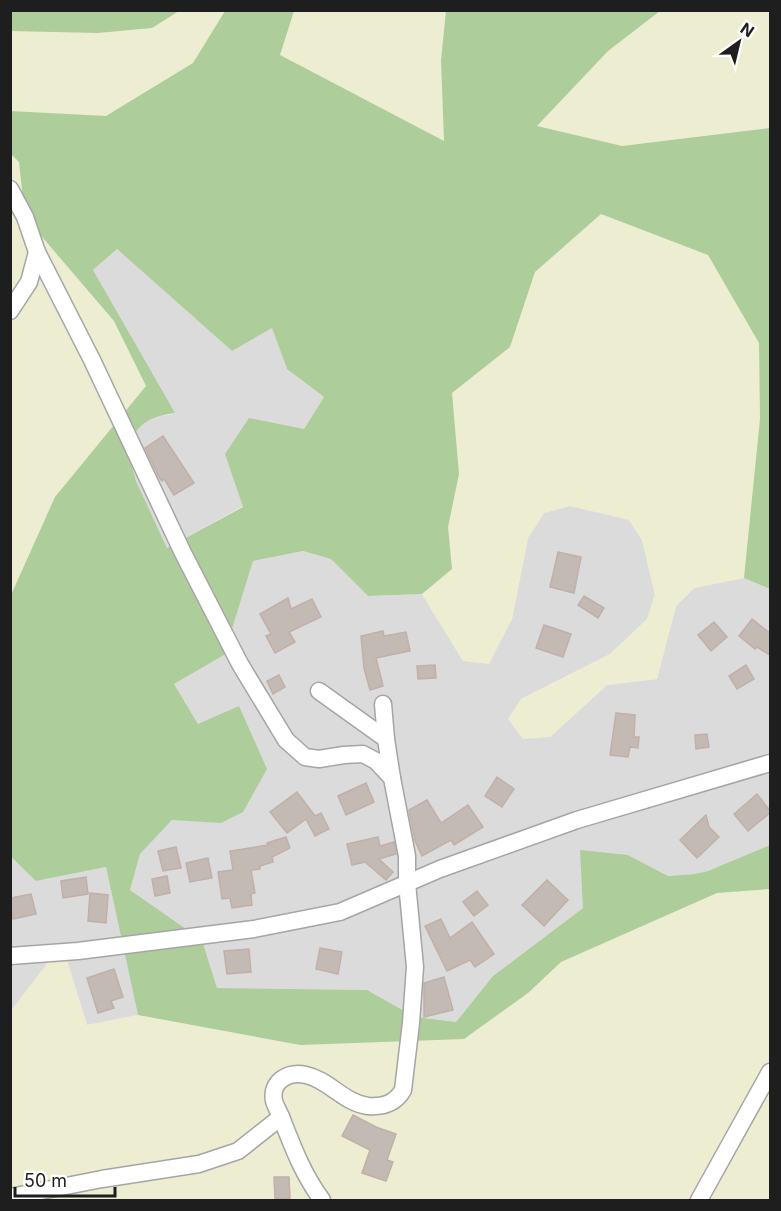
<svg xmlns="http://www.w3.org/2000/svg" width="781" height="1211" font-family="Inter,sans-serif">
  <rect width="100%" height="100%" fill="#efebe5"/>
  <g fill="#dcdbdb">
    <path d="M117,249L232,351L272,327L287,369L324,397L304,429L225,454L243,506L167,548L136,481L126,445L136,430L153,417L174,414L93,270Z"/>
    <path d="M570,506L628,519L642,540L655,595L647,620L610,654L521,699L550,737L607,685L657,679L676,606L694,588L744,578L770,589V845L708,871L695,874L668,876L628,855L583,908L493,976L456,1022L415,1017L367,990L217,988L202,940L130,890L140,854L173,819L221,823L198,724L174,684L224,655L253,561L303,551L331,559L368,596L422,594L463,661L512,619L528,538L544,513Z"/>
    <path d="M10,857L37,881L106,867L138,1015L87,1025L62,944L11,1012Z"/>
  </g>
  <g fill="#ededd1">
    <path d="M179,11H225L193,63L106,116L11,111L10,31L98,33L152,28Z"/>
    <path d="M294,11H446L441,60L444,142L279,55Z"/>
    <path d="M660,11H770V128L622,146L537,127L608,51Z"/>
    <path d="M11,154L19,161L25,218L114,321L146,386L55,497L11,595Z"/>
    <path d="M601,214L708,255L759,343L760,419L744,578L694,588L676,606L657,679L607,685L550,737L523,739L508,719L521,699L610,654L647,619L655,594L642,540L629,520L570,506L544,513L528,538L512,619L489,664L463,661L422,594L452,568L448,527L459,474L451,393L510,347L535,272Z"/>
    <path d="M770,889V1200H11L10,1012L62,944L87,1025L138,1015L300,1045L464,1039L528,993L561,962L717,893Z"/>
  </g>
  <g fill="#adcd9b" fill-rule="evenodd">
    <path d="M11,10H179V11L152,28L98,33L11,31Z"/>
    <path d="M225,11H294L280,55L444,141L441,60L446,11H660L608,51L537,126L622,146L770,128V589L744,578L760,419L759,343L708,255L601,214L535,272L510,347L452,393L459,474L448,527L452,569L422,594L368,596L331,559L303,551L253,561L224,655L174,684L198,724L239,706L267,769L243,812L221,823L172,820L140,854L130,890L202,940L217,988L367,990L415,1017L456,1022L493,976L583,908L580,850L628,855L668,876L695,874L708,871L770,845V889L717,893L561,962L528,993L464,1039L300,1045L138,1015L106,867L36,881L11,857V595L55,497L146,386L114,321L25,217L19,162L11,154L10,111L106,116L193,63ZM117,249L232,351L272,328L287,369L324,397L304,429L249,418L225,454L243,507L167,548L136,481L126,445C142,422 148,417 175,413L93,270Z"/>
  </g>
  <g fill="#c3bab4" stroke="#c0b0a8" stroke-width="1.5">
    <path d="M163,436L194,483L174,495L164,479L162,481L159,477L145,448Z"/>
    <path d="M558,552L581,557L574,593L550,587Z"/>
    <path d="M584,596L604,608L598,618L578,605Z"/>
    <path d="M288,598L291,609L312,599L321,617L289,632L295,642L275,653L266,636L271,634L260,614Z"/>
    <path d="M752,619L771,634V656L757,647L755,649L739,636Z"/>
    <path d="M714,622L727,637L711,651L698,635Z"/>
    <path d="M544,625L571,634L563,657L536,648Z"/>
    <path d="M383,631L384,636L406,632L410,651L376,658L383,686L370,690L364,668L361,636Z"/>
    <path d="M435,665L436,678L418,679L417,666Z"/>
    <path d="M746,665L754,679L737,689L729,676Z"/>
    <path d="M279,675L285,687L273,694L267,681Z"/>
    <path d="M616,713L635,715L634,737H639L638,748L630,747L628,757L610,755Z"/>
    <path d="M707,734L709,747L696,749L695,735Z"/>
    <path d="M497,777L514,789L502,807L485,796Z"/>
    <path d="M366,783L374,802L346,815L338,796Z"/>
    <path d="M297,792L315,816L321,813L329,829L315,836L306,819L287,833L270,812Z"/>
    <path d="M757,794L771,812L748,831L734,814Z"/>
    <path d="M427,800L441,823L468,805L483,827L454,845L451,840L422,856L415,841L409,810Z"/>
    <path d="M706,815L709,827L719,837L697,858L680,840Z"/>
    <path d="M286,837L290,848L272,857L273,862L260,866V869L251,870L255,893L251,894L252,905L232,908L230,898L222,899L218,872L233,870L230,851L268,845L267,843Z"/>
    <path d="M378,837L380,846L394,842L396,854L379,859L393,872L386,880L365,862L352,865L347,844Z"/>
    <path d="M176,847L181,868L163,871L158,851Z"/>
    <path d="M208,858L212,878L190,882L186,863Z"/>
    <path d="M167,876L170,893L155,896L152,879Z"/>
    <path d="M86,877L88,894L63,898L61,881Z"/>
    <path d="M547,880L568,900L544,926L522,905Z"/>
    <path d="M477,891L488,905L474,916L463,902Z"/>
    <path d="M90,893L108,895L106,923L88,921Z"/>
    <path d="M31,894L36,914L13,919L10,898Z"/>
    <path d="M441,919L450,938L472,922L494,954L475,967L470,960L447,971L425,926Z"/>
    <path d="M320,948L342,952L338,974L316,969Z"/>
    <path d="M249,949L251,972L227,974L224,951Z"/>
    <path d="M114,969L123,997L111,1001L114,1008L98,1013L87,978Z"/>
    <path d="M444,977L453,1010L424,1017V983Z"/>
    <path d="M353,1115L376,1127L396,1134L387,1160L393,1162L386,1181L362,1173L370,1150L342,1136Z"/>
    <path d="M274,1177H289L290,1198L275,1199Z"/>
  </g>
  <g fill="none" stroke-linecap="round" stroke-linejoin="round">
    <g stroke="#a5a5a5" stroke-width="19">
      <g id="minor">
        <path d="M10,189L25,217L37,252L92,360L183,553L240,664L286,740L305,757L319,759L344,755L363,754L376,761L392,778L407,856V883L415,967L411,1023L403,1090C395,1104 383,1107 368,1106C344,1103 329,1080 306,1075C289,1071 270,1081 274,1101C276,1108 281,1115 283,1122C294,1150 304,1176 322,1200"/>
        <path d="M10,311L29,282L37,252"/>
        <path d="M319,691L386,739L392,778"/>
        <path d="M383,704L386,739"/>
        <path d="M10,956L78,951L254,929L340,912L440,869L577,820L770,763"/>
        <path d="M10,1197L102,1179L199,1164L238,1151L281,1117"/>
        <path d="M699,1200L770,1072"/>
      </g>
    </g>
    <use href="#minor" stroke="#fff" stroke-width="16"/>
  </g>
  <rect width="781" height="1211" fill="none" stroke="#1e1e1e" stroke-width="24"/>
  <g transform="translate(739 42) rotate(34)" stroke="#ffffff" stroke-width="4.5" paint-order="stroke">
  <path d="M0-4.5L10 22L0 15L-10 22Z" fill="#1e1e1e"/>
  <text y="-9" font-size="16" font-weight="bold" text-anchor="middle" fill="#1e1e1e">N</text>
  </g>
  <path d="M15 1187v9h100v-9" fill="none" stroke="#1e1e1e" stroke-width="3"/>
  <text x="24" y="1187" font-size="18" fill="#1e1e1e" stroke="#ffffff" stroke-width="4.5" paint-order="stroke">50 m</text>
</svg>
